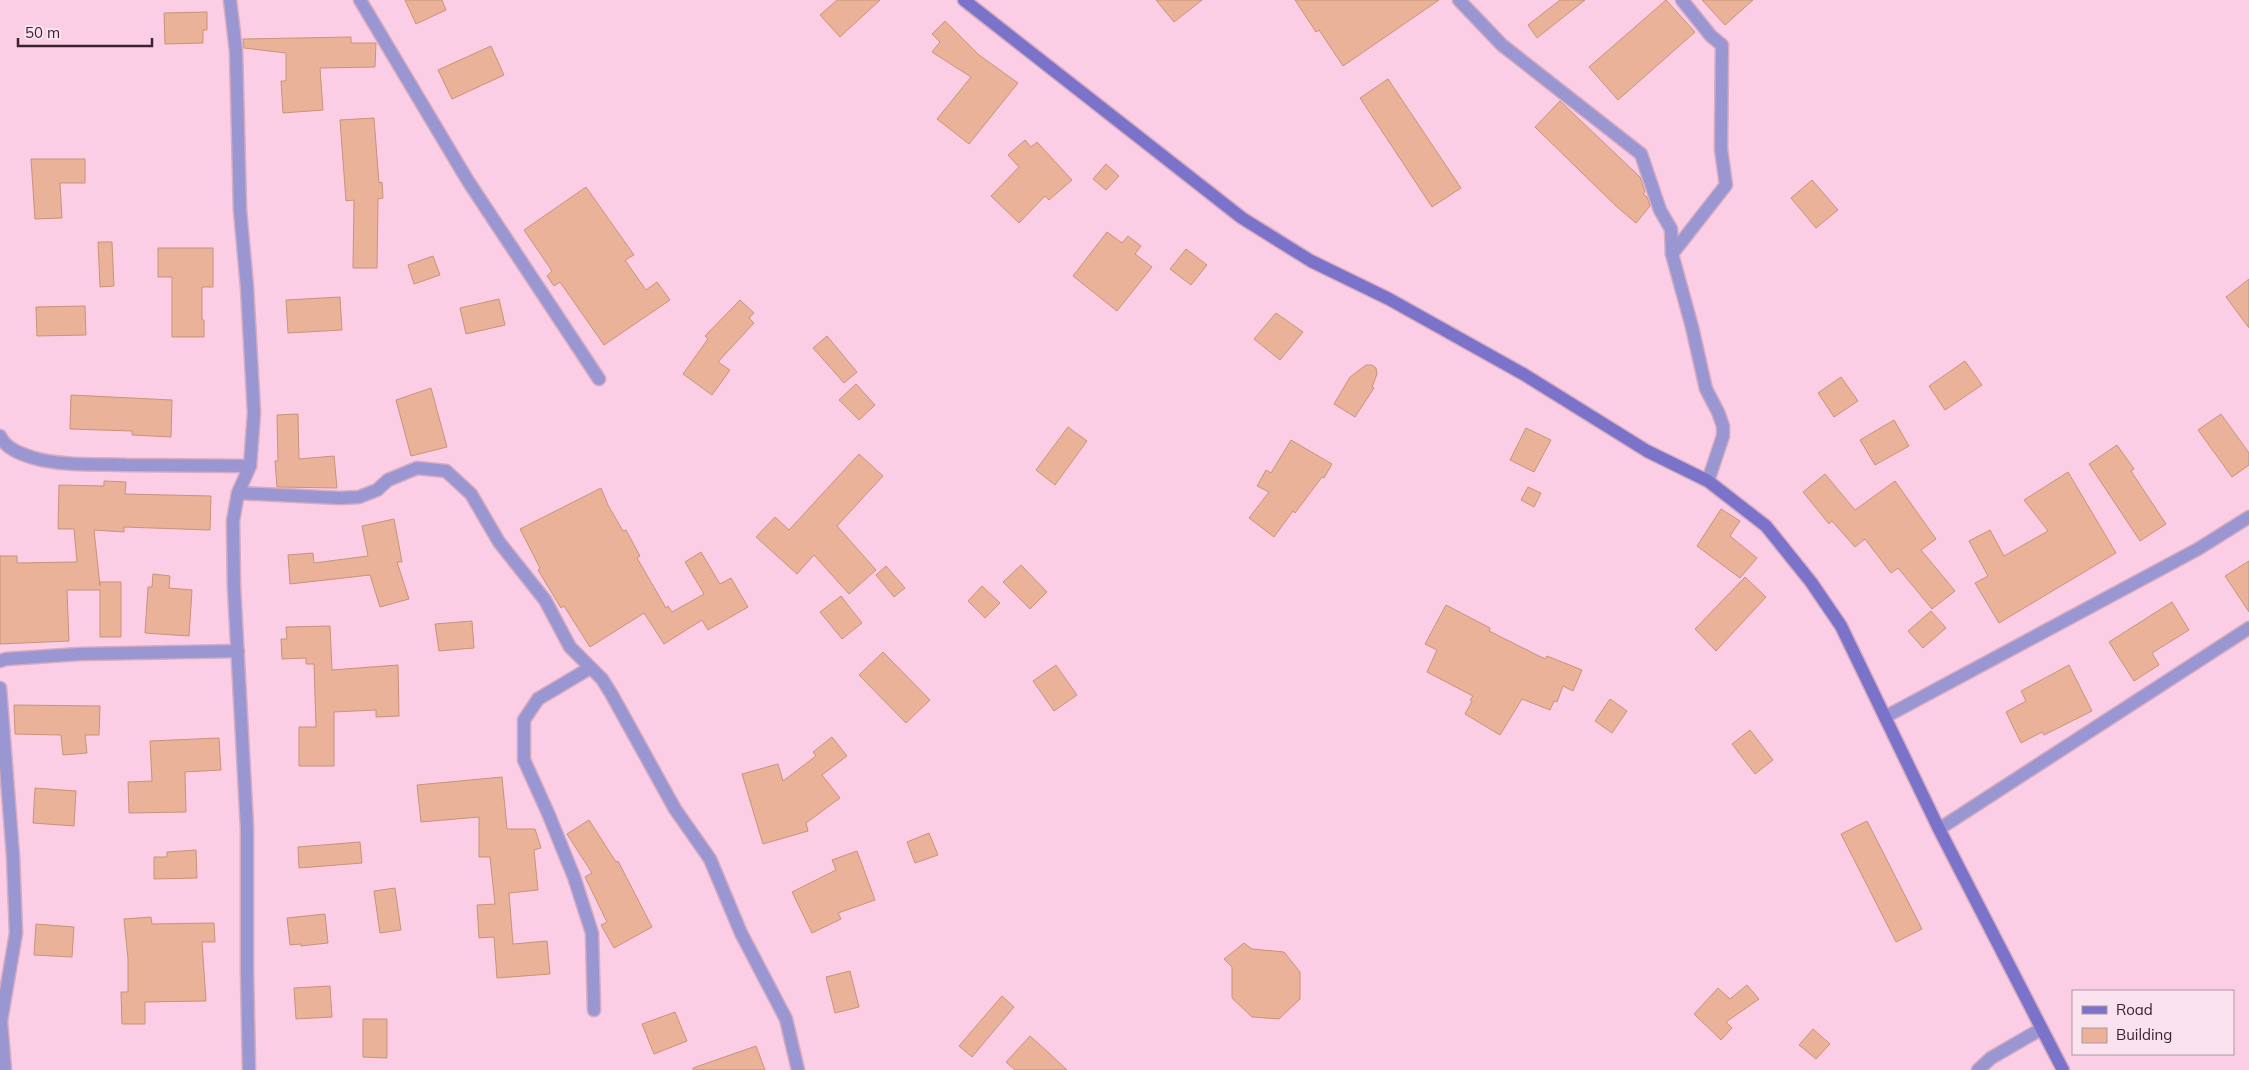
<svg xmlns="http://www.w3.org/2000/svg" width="2249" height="1070" font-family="Mulish,sans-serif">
  <rect width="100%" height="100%" fill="#fccee5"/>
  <g fill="#eab298" stroke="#c89379">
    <path d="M405,0H442L446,10L416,24Z"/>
    <path d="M837,0H880L840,37L820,15Z"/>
    <path d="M1156,0H1202L1174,22Z"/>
    <path d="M1295,0H1439L1343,66L1319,30L1316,32Z"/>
    <path d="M1560,0H1585L1537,38L1528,25Z"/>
    <path d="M1666,0L1695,32L1618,100L1589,67Z"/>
    <path d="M1702,0H1753L1725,25Z"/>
    <path d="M207,12V30H203V43L165,44L164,13Z"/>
    <path d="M945,21L979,55L1018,83L969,144L937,119L971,77L932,52L940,42L932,34Z"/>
    <path d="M351,37V43H376L375,67L320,68L323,110L283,113L281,81H286V53L244,48L243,39Z"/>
    <path d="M491,46L504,75L452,99L438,70Z"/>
    <path d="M1388,79L1461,188L1432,207L1360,98Z"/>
    <path d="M1560,101L1640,177L1645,192L1643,194L1647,197L1650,206L1636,223L1616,206L1535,127Z"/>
    <path d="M374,118L379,183L382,182L383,198L378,199L377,268H353L354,200L346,201L340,120Z"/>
    <path d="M1025,140L1031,147L1037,142L1072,180L1049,200L1045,196L1019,223L991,196L1019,167L1008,155Z"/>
    <path d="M31,159H85V183H60L62,218L35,219Z"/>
    <path d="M1106,164L1119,176L1106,190L1093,179Z"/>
    <path d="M1812,180L1838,210L1816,228L1791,198Z"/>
    <path d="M586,187L634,255L625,260L646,290L657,282L670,300L604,345L560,282L554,286L547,276L552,271L524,230Z"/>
    <path d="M1107,232L1122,243L1128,236L1141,246L1135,254L1152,267L1117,311L1073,276Z"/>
    <path d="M98,242H112L114,286L100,287Z"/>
    <path d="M158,248H213V287H202V320H204V337H172V277H158Z"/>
    <path d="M1186,249L1207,265L1191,285L1170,269Z"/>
    <path d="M433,256L440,275L414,284L408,265Z"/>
    <path d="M2249,279V328L2226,297Z"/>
    <path d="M340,297L342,330L288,333L286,300Z"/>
    <path d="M499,299L505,325L466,334L460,308Z"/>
    <path d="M740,300L754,313L749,318L754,323L718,362L730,370L712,395L683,374L708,339L705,336Z"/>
    <path d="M85,306L86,335L37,336L36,307Z"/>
    <path d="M1276,313L1303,332L1280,360L1254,339Z"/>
    <path d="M827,336L857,372L844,383L813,348Z"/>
    <path d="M1965,361L1982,385L1945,410L1929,386Z"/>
    <path d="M1366,365H1372L1376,368L1377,374L1372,387L1374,388L1355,417L1334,404L1350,377Z"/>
    <path d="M1841,377L1858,401L1834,417L1818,393Z"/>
    <path d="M856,384L875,405L859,420L839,400Z"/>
    <path d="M431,388L447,447L411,456L396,400Z"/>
    <path d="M71,395L172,400L171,437L132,435V431L70,429Z"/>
    <path d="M298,414L299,459L334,456L337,488L277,487L275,461H278L277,415Z"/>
    <path d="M2221,414L2249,453V465L2232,477L2198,430Z"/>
    <path d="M1894,420L1909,446L1875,465L1860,440Z"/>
    <path d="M1068,427L1087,441L1055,485L1036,470Z"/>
    <path d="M1526,428L1551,440L1534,472L1510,460Z"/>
    <path d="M1291,440L1332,464L1324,478L1322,477L1295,513L1293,511L1274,537L1249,518L1269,492L1257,486L1266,470L1271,473Z"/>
    <path d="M2117,445L2134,469L2131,471L2166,524L2140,541L2089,464Z"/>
    <path d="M859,454L883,476L837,526L876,570L849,594L814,555L797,574L756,537L775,517L789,530Z"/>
    <path d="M2068,472L2116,553L1999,623L1975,583L1988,576L1969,541L1990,530L2004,556L2048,531L2024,500Z"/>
    <path d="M1825,474L1855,510L1895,481L1936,539L1921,550L1955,591L1932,609L1898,568L1891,573L1865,539L1855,547L1832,521L1829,524L1803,492Z"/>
    <path d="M104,481L126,482L125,494L211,496L210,530L124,527V532L94,530L100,586V582H121V637H100V590H67L69,641L0,644V556H17V563L77,562L74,529H58L59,485L104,486Z"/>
    <path d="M1528,487L1541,493L1534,507L1521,500Z"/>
    <path d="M601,488L608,505L623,531L626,530L640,556L637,558L666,608L668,606L672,612L704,594L685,562L701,552L720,584L731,578L748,607L708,630L702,620L664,644L644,613L590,647L564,606L561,608L538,570L540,568L520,529Z"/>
    <path d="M1721,509L1740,521L1730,536L1757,558L1740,578L1697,546Z"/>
    <path d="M394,519L402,562H397L409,599L380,607L370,575L290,584L288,555L313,553L314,563L368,556L362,526Z"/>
    <path d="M2249,561V612L2225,576Z"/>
    <path d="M1021,565L1047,592L1030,609L1003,582Z"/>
    <path d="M886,566L905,588L894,597L876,575Z"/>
    <path d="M153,574L170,576L169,588L192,590L189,636L145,633L148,587H152Z"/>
    <path d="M1745,577L1766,597L1716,651L1695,629Z"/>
    <path d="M982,586L1000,603L985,618L968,601Z"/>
    <path d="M841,596L862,623L842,639L820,612Z"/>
    <path d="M2172,602L2189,630L2152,653L2159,665L2134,681L2109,642Z"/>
    <path d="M1446,605L1490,628L1489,631L1545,659L1547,656L1582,670L1573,691L1563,686L1557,702L1554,701L1550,710L1522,699L1500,735L1465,714L1472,701L1470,700L1473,696L1427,672L1437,650L1425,644Z"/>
    <path d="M1931,611L1946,628L1923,648L1908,631Z"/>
    <path d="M472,621L474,648L439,651L435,624Z"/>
    <path d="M330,626L332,670L398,665L399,716L376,717V710L334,712V766H299V727H316L314,664H306V658L282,659L281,639H287L286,627Z"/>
    <path d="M883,652L930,700L906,723L859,675Z"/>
    <path d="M1056,665L1077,695L1054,711L1033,681Z"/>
    <path d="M2069,665L2092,711L2044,735L2042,732L2021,743L2006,712L2026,701L2021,691Z"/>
    <path d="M1610,699L1627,711L1612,733L1595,721Z"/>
    <path d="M14,705L100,706L99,735H85L87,753L63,755L61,735L15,734Z"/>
    <path d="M1750,730L1773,760L1755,774L1732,744Z"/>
    <path d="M832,737L847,756L822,775L840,798L806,823L808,831L763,844L742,774L778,764L783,781L816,756L813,752Z"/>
    <path d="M219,738L221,770L185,772L186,812L129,813L128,782L152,781L150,741Z"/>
    <path d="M502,777L507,829H535L541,848L534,850L538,890L509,893L513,944L547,941L550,974L497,978L494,937L479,938L477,905L495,904L490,857H479V817L421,822L417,785Z"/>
    <path d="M35,788L76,791L74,826L33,823Z"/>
    <path d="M589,820L616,862L618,861L652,927L614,948L601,925L607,922L585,877L592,873L567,834Z"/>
    <path d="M1867,821L1922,929L1896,942L1841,834Z"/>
    <path d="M929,833L938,855L915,863L907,842Z"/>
    <path d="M360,842L362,863L299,868L298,847Z"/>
    <path d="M196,850L197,878L154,879V857H167V852Z"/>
    <path d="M857,851L875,900L838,913L841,919L812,933L792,892L836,870L832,860Z"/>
    <path d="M395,888L401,930L380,933L374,891Z"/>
    <path d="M325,914L328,943L301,946V944L290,945L287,918Z"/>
    <path d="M151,917L152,924L214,923L215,942H202L206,1001L145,1002V1024H122L121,992H128V959L124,919Z"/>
    <path d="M36,924L74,927L72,957L34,955Z"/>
    <path d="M1244,943L1252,949L1284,952L1300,972V999L1279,1019L1252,1017L1232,998V967L1224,959Z"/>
    <path d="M850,971L859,1007L835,1013L826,977Z"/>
    <path d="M1747,985L1759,999L1726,1022L1732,1028L1721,1040L1694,1014L1718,988L1730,999Z"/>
    <path d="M330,986L332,1017L296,1019L294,988Z"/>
    <path d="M1002,996L1014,1007L972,1057L959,1046Z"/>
    <path d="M675,1012L687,1041L654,1054L642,1024Z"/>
    <path d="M363,1019H387V1058L363,1057Z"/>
    <path d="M1813,1029L1830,1044L1816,1059L1799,1045Z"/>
    <path d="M1030,1036L1049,1053L1067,1070H1015L1006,1062Z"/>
    <path d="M756,1046L765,1070H693V1068Z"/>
  </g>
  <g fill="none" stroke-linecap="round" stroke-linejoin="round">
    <g stroke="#d5acc1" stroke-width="15">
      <g id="street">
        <path d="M230,0L236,51L240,210L247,287L254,413L250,466L238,493L233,521L234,587L247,828V971L249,1070"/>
        <path d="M360,0L468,181L599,379"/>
        <path d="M1459,0L1502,45L1641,154L1660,210L1671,229L1672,254L1692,327L1706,389L1718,412L1723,426V436L1708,481"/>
        <path d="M1672,254L1726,185L1721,149L1722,45L1711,36L1682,0"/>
        <path d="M0,436C6,449 21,454 34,458C61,466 98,464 126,465C168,465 209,466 250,466"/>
        <path d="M238,493L340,498L359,497L377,490L388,480L417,468L446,471L471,494L499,542L545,600L570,647L602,679L612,695L675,809L710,859L741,933L786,1019L798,1070"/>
        <path d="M0,661L6,659L80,654L238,651"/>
        <path d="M590,668L538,699L524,720V760L548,813L574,877L592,933L594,1010"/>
        <path d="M0,688L13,856L16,933L1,1021L5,1070"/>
        <path d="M1885,717L2198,549L2249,517"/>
        <path d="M1939,829L2249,628"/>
        <path d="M1978,1070L1991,1058L2041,1029"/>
      </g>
    </g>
    <g stroke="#d5acc1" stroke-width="15">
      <path id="secondary" d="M964,0L1242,218L1311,261L1389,299L1525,375L1647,451L1708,481L1766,526L1811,582L1841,626L1939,829L2063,1070"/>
    </g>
    <use href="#street" stroke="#9a96d2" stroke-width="12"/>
    <use href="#secondary" stroke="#7b72ca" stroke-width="12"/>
  </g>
  <rect x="2072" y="990" width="162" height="65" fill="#fae3ee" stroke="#ad97a2"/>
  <rect x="2082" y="1006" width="25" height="8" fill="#7b72ca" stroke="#ad97a2"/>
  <text x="2116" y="1015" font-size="15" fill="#39242f">Road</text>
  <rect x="2082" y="1028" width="25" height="15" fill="#eab298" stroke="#ad97a2"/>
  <text x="2116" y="1040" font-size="15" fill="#39242f">Building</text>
  <path d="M18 38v8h134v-8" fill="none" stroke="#39242f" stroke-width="2.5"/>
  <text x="25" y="38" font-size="15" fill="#39242f" stroke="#fae3ee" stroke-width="4" paint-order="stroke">50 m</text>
</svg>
